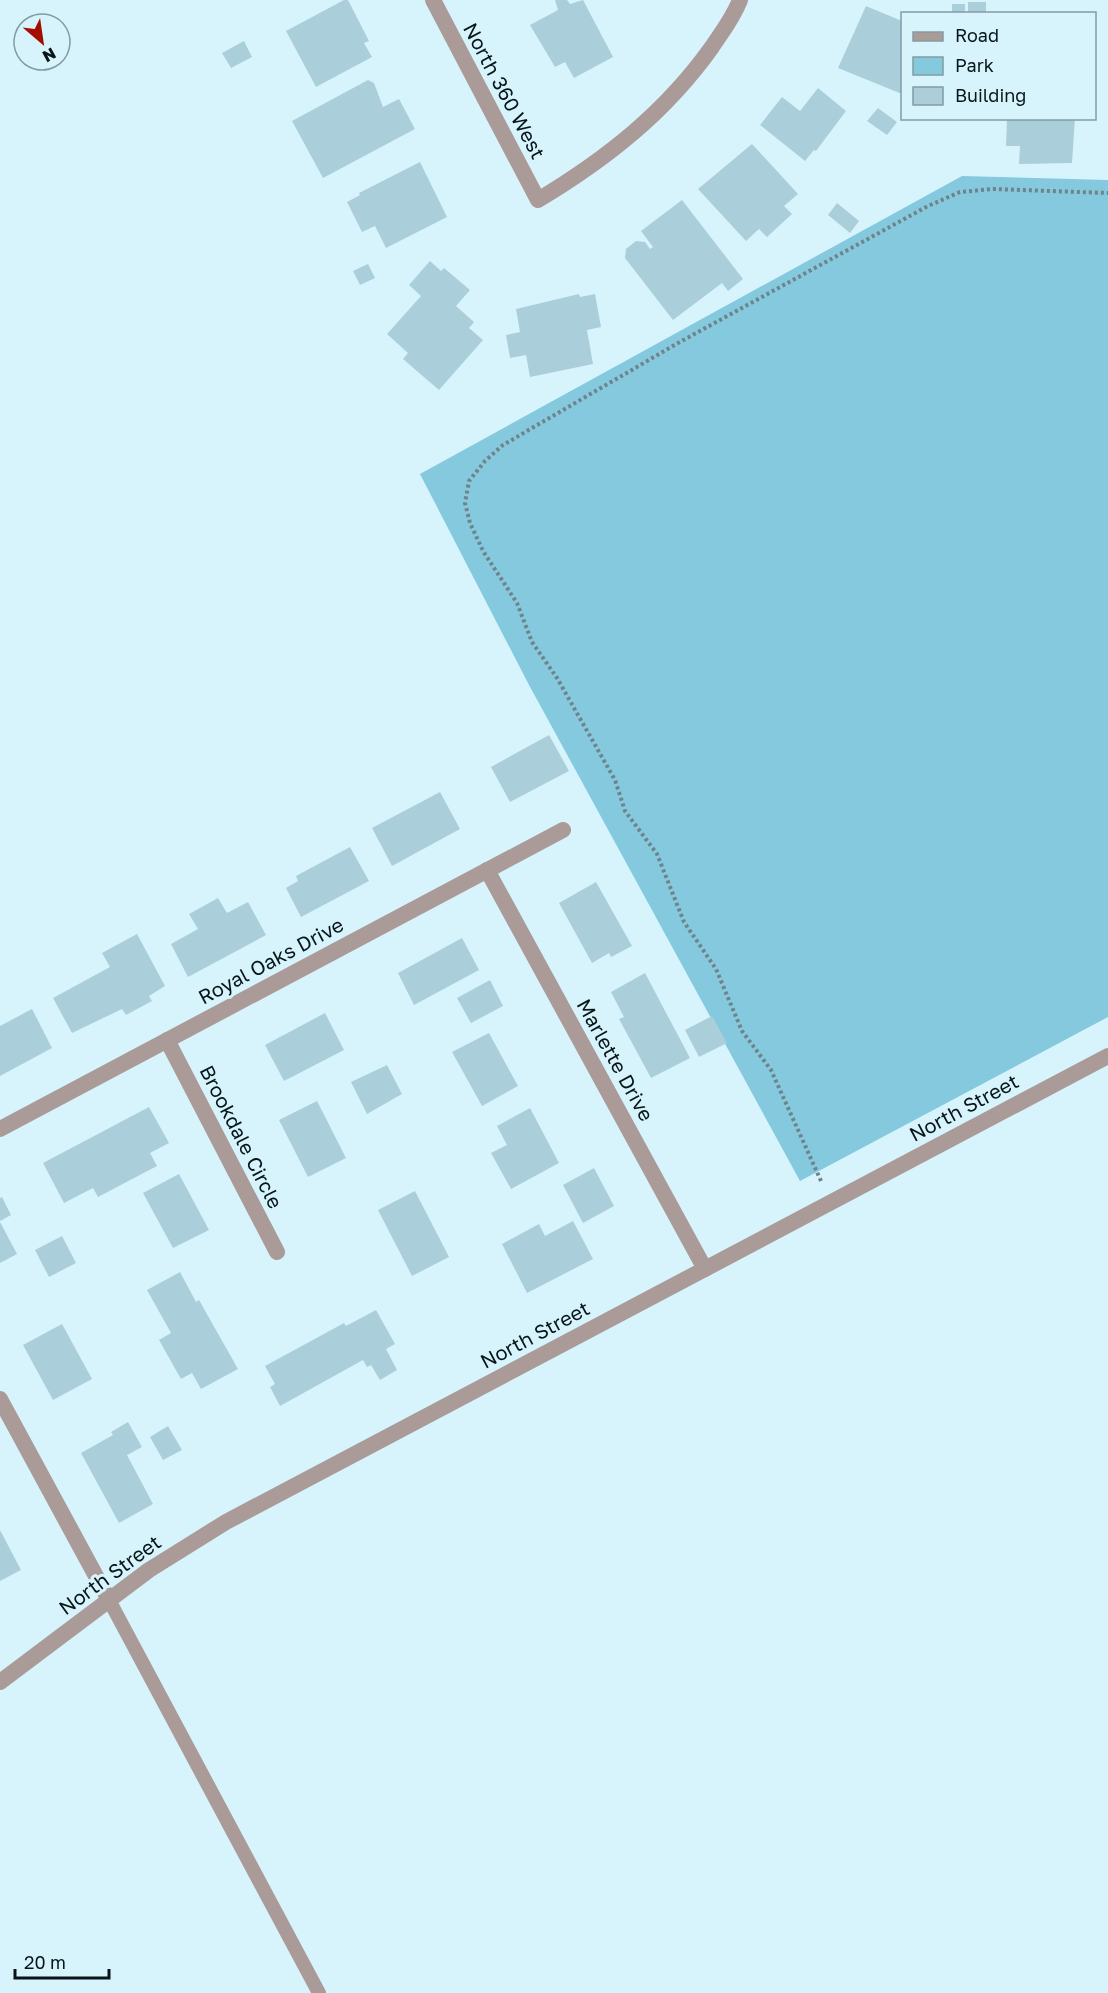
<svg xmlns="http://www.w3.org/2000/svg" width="1108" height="1993" font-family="'Golos Text',sans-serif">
  <rect width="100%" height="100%" fill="#d7f4fd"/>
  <path fill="#85c9de" d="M962,176L1108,180V1017L800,1181L529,685L420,474Z"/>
  <g fill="#abcfda">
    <path d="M344,0H348L369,41L364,43L372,57L316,87L286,31Z"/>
    <path d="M555,0H567L570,4L583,0L613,57L574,78L565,62L555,67L530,25L558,10Z"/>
    <rect x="968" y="2" width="18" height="12"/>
    <rect x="952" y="4" width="13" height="10"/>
    <path d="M866,6L902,21V94L838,68Z"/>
    <path d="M244,41L252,57L231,68L222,53Z"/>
    <path d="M368,80L374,83L383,107L399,99L415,129L323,178L292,121Z"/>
    <path d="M818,88L846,111L816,151L814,150L805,161L760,125L782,97L800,111Z"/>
    <path d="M878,108L897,122L887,135L867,121Z"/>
    <path d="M1007,118H1075L1072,163L1019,164L1020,146H1006Z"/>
    <path d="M752,144L798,194L784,206L792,214L767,237L759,229L746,241L698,189Z"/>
    <path d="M420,162L447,217L386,248L375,226L362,232L347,202L360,195L359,193Z"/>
    <path d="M682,200L743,279L728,291L722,283L673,320L625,258L626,249L636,241L645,242L650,249L653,247L641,231Z"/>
    <path d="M837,203L859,221L850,233L828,215Z"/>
    <path d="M430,261L441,271L444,268L470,290L456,306L474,322L469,328L483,340L439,390L403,359L408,353L387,334L421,296L409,285Z"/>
    <path d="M368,264L375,278L360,285L353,271Z"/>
    <path d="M579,294L580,297L595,294L601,327L587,330L593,364L530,377L526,355L510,358L506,335L520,332L516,309Z"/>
    <path d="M549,735L569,771L510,802L491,767Z"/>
    <path d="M440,792L460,829L392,866L372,828Z"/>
    <path d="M350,847L369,881L301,917L286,888L298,881L296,876Z"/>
    <path d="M596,882L632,946L611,957L609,953L592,963L559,903Z"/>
    <path d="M218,898L227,913L248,902L266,935L188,977L171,944L198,929L189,914Z"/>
    <path d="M137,934L165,986L149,996L152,1001L126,1015L122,1009L72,1033L53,998L110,967L102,953Z"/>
    <path d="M462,938L479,970L414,1005L398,973Z"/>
    <path d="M645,973L690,1058L651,1078L619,1019L624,1017L611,992Z"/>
    <path d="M490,980L503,1006L471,1023L457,998Z"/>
    <path d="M32,1009L52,1048L0,1076V1026Z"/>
    <path d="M325,1013L344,1050L284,1081L265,1045Z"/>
    <path d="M712,1016L727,1043L699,1057L685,1030Z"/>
    <path d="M489,1033L518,1086L482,1106L452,1052Z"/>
    <path d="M387,1065L402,1094L367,1114L351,1082Z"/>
    <path d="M317,1101L346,1158L308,1177L279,1120Z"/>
    <path d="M149,1107L169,1143L150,1153L157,1166L98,1197L93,1188L64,1203L43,1163Z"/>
    <path d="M530,1108L559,1163L511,1189L491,1153L507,1145L497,1126Z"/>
    <path d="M594,1168L614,1206L583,1223L563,1185Z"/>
    <path d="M179,1174L209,1230L173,1248L143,1193Z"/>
    <path d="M415,1191L449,1257L412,1276L378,1210Z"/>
    <path d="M2,1197L11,1215L0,1221V1198Z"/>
    <path d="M573,1221L593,1259L527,1293L502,1244L539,1224L545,1236Z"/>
    <path d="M0,1222L17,1254L0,1263Z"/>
    <path d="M62,1236L76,1263L49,1277L35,1250Z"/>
    <path d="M180,1272L196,1302L199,1300L238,1369L201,1389L192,1373L181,1379L159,1340L171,1333L147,1290Z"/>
    <path d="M376,1310L395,1344L386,1349L397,1370L380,1380L371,1365L367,1367L363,1360L280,1406L270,1387L275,1384L265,1366L344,1323L346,1326Z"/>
    <path d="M62,1324L92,1379L53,1400L23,1345Z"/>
    <path d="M128,1422L142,1447L127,1455L153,1504L119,1523L81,1453L113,1435L111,1432Z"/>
    <path d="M168,1426L182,1450L163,1460L150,1437Z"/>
    <path d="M0,1530L21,1570L0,1581Z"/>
  </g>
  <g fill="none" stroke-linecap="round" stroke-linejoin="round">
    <path stroke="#6e838a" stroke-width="4" stroke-dasharray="3 3" stroke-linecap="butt" d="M821,1181L771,1070L742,1031L716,969L684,922L657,854L625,811L615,780L557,678L532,642L517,603L483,551L470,523L465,503L469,481L485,461L503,445L678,343L928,206L960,192L993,189L1108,193"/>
    <path stroke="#aa9b98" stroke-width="14" d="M109,1600L319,1993"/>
    <g stroke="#aa9b98" stroke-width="16">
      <path d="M433,0L538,200C606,159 665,113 712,47C722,32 733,18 740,0"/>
      <path d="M487,870L705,1269"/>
      <path d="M167,1040L277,1252"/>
      <path d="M0,1129L563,830"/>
      <path d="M0,1399L109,1600"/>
      <path d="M0,1682L149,1570L226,1522L1108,1056"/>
    </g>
  </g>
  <g text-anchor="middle" stroke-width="6" stroke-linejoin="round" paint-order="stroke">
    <g font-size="20" fill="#08161a" stroke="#d7f4fd">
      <text transform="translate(504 91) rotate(62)" y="7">North 360 West</text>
      <text transform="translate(271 961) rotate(-28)" y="7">Royal Oaks Drive</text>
      <text transform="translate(615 1060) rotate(61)" y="7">Marlette Drive</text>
      <text transform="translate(964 1108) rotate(-28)" y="7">North Street</text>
      <text transform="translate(241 1137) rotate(63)" y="7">Brookdale Circle</text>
      <text transform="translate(535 1335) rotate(-28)" y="7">North Street</text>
      <text transform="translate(110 1575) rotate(-36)" y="7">North Street</text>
    </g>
  </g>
  <rect x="901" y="12" width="195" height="108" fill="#d7f4fd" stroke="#849ba2" stroke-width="1.5"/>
  <rect x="913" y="32" width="30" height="9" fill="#aa9b98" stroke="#849ba2" stroke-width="1.5"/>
  <text x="955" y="42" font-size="18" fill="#08161a">Road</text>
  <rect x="913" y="57" width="30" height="18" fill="#85c9de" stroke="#849ba2" stroke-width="1.5"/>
  <text x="955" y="72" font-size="18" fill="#08161a">Park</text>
  <rect x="913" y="87" width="30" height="18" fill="#abcfda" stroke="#849ba2" stroke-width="1.5"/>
  <text x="955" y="102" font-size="18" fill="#08161a">Building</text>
  <g transform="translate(42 42) rotate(151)"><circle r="28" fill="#d7f4fd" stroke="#849ba2" stroke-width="1.5"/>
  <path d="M0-4.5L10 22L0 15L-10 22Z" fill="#a30e00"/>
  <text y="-9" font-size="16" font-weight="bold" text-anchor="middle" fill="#08161a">N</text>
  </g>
  <path d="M15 1969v9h94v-9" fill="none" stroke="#08161a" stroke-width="3"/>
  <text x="24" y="1969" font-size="18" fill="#08161a" stroke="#d7f4fd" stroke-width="4.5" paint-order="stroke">20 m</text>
</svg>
